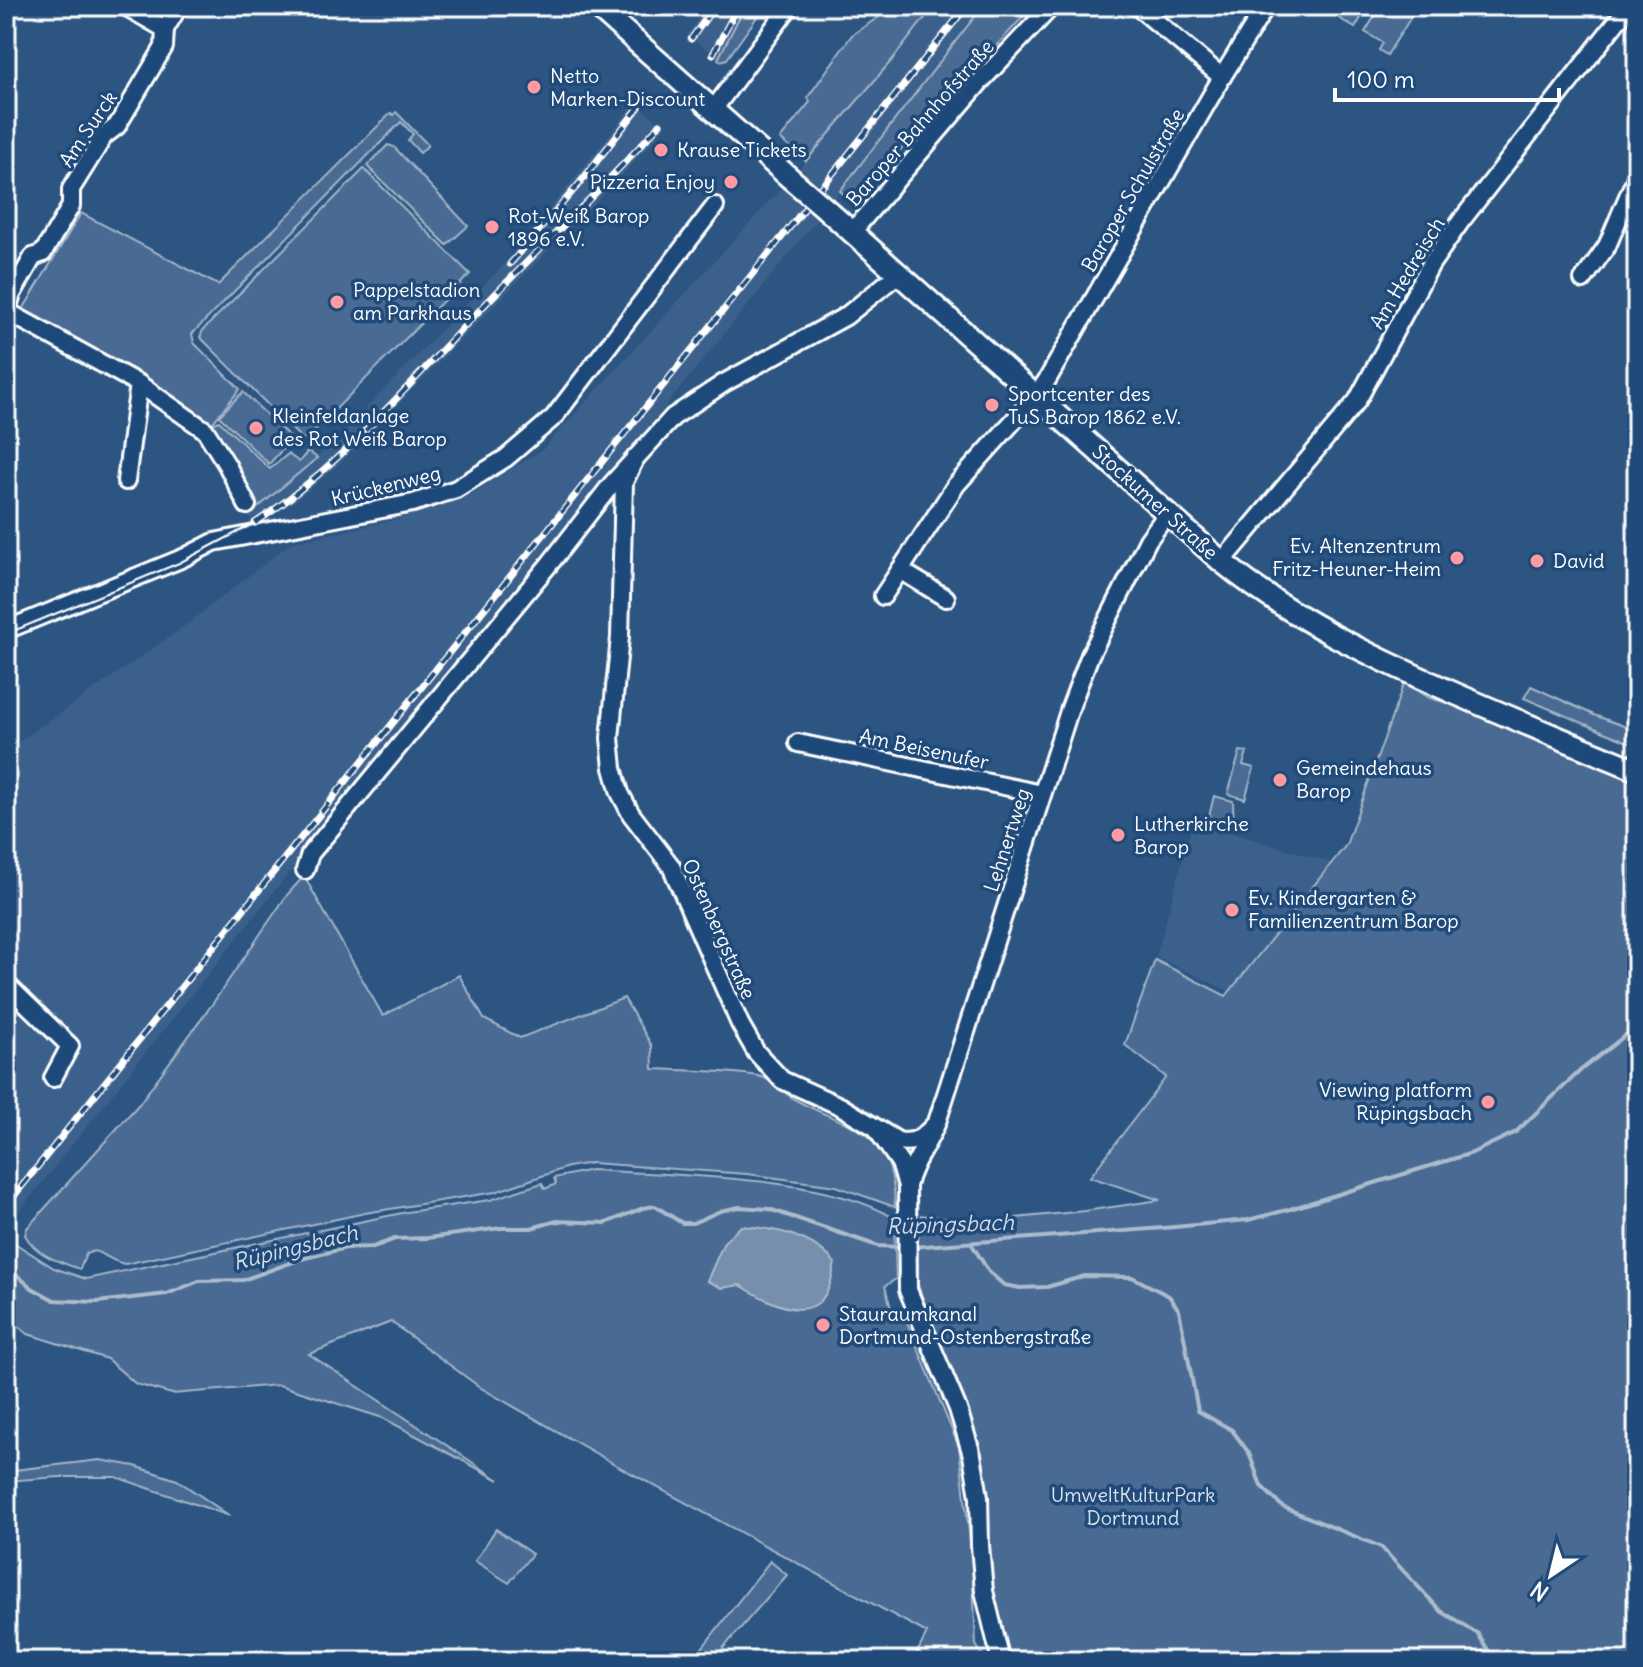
<svg xmlns="http://www.w3.org/2000/svg" width="1643" height="1667" font-family="Delius,sans-serif">
  <rect width="100%" height="100%" fill="#2c5582"/>
  <filter id="ink" filterUnits="userSpaceOnUse"><feTurbulence type="fractalNoise" baseFrequency=".0125" numOctaves="2"/><feDisplacementMap in="SourceGraphic" scale="16" xChannelSelector="R" yChannelSelector="G"/><feConvolveMatrix kernelMatrix="1 2 1 2 8 2 1 2 1" color-interpolation-filters="sRGB"/></filter>
  <g filter="url(#ink)">
    <g fill="#3b618b">
      <path d="M707,6H745L718,58L687,35Z"/>
      <path d="M934,6H983L845,185L418,711L6,1228V729L13,746L178,631L291,543L398,519L462,499L542,450L810,157Z"/>
      <path d="M631,108H641L659,122L661,132L621,176L339,464L294,502L254,526L249,515L336,440L474,296L515,252Z"/>
      <path d="M1193,821L1332,863L1229,991L1156,957Z"/>
    </g>
    <g fill="#486b92" stroke="#a4b5c8" stroke-width="2">
      <path d="M745,6L762,10L727,59L721,61L718,59Z"/>
      <path d="M890,6H934L892,60L806,161L780,139L810,102L808,97L852,35L886,12Z"/>
      <path d="M983,6H1033L852,202L840,191Z"/>
      <path d="M1320,6H1368L1355,28Z"/>
      <path d="M1381,6H1418L1387,55L1379,50L1383,43L1365,32Z"/>
      <path d="M396,112L428,145L420,153L408,140L413,134L401,122L192,334L194,343L240,389L210,426L219,421L270,469L288,454L299,462L308,451L317,458L249,515L240,490L205,430L22,311L81,213L218,285L391,113L394,115Z"/>
      <path d="M388,145L394,147L468,226L447,245L367,166Z"/>
      <path d="M364,169L470,274L311,434L302,439L200,337L203,330Z"/>
      <path d="M243,392L292,439L269,464L219,416Z"/>
      <path d="M1404,683L1430,698L1475,711L1637,783V1661H1005L988,1590L957,1394L918,1285L917,1249L921,1215L976,1222L1085,1211L1160,1200L1090,1177L1166,1077L1125,1045L1155,960L1226,996L1346,845Z"/>
      <path d="M1531,686L1594,715L1637,731V746L1524,698Z"/>
      <path d="M1240,751L1247,752L1243,765L1254,768L1245,799L1228,794Z"/>
      <path d="M1214,796L1233,801L1234,827L1208,820Z"/>
      <path d="M304,876L383,1016L459,975L484,1019L520,1038L624,998L652,1046L653,1069C687,1071 724,1070 758,1076C772,1078 783,1093 794,1099C853,1132 893,1124 895,1207L836,1186L747,1174L591,1163L568,1167L495,1192L365,1213L125,1264C114,1263 105,1254 94,1251L86,1254L80,1269C59,1262 37,1256 25,1235L27,1228L139,1104L213,1003L287,895Z"/>
      <path d="M591,1170C674,1176 825,1175 894,1218L896,1279L885,1286L891,1308L905,1317L959,1447L972,1558L976,1645L986,1661H913L927,1633L625,1470L481,1388L391,1322L309,1354L499,1480L383,1418L279,1385L172,1394L136,1384L107,1359L28,1334L6,1317V1254L16,1244L54,1268L86,1279L407,1212L490,1200L542,1183L545,1189L556,1184L554,1178Z"/>
      <path d="M100,1460L135,1466L177,1480L230,1516L116,1477H59L6,1481V1471Z"/>
      <path d="M496,1529L532,1554L509,1583L475,1561Z"/>
      <path d="M770,1561L787,1575L712,1661H692Z"/>
    </g>
    <path fill="#748fad" stroke="#acbcce" stroke-width="2" d="M741,1226C774,1228 813,1235 835,1263C832,1275 831,1289 822,1299C803,1323 759,1297 740,1285L722,1288L707,1281L724,1242Z"/>
    <g fill="none" stroke-linecap="round" stroke-linejoin="round">
      <g stroke="#acbcce" stroke-width="4">
        <path d="M971,1243L989,1272L1004,1285L1020,1288L1047,1287L1085,1276L1132,1277L1169,1296L1179,1310L1198,1411L1232,1430L1249,1453L1261,1486L1283,1507L1381,1547L1441,1611L1478,1634L1495,1661"/>
        <path d="M911,1247L1164,1228L1248,1220L1287,1210L1472,1153L1516,1132L1581,1070L1637,1026"/>
        <path d="M6,1266L32,1288L54,1300L97,1302L167,1294L199,1281L243,1280L301,1259L346,1248L373,1247L395,1239L428,1238L501,1228H531L557,1221L606,1223L643,1208L655,1206L682,1223H693L720,1211L739,1207L769,1209L878,1246L902,1247"/>
      </g>
      <g stroke="#fff" stroke-width="22">
        <g id="minor">
          <path d="M125,6L165,29"/>
          <path d="M1137,6L1222,77"/>
          <path d="M713,110L790,6"/>
          <path d="M852,232L980,82L1052,6"/>
          <path d="M1583,280L1607,246L1637,175"/>
          <path d="M6,311L139,384L205,430L227,465L247,505"/>
          <path d="M6,312L12,294L33,257L43,253L71,206V189L104,136L117,126L164,47L165,29L179,6"/>
          <path d="M636,457L624,482L620,637L610,738L613,768L620,793L631,814L671,866L740,1024L756,1052L782,1080L840,1106L898,1141C917,1145 925,1135 937,1122"/>
          <path d="M126,481L139,384"/>
          <path d="M1222,562L1357,401L1431,264L1461,221L1629,6"/>
          <path d="M900,570L946,598"/>
          <path d="M883,596L956,485L1036,396L1047,380L1222,77L1266,6"/>
          <path d="M6,630L183,558L214,542L413,503L456,489L506,458L554,417L715,206"/>
          <path d="M798,743L1042,794"/>
          <path d="M305,870L310,854L551,562L611,485L673,417L724,383L846,316L897,275"/>
          <path d="M6,984L70,1046L53,1078"/>
          <path d="M879,1133L900,1163L907,1186L908,1290L958,1409L972,1455L979,1497L980,1545L984,1591L1001,1661"/>
          <path d="M907,1186C912,1162 928,1145 937,1122L1070,708L1090,655L1148,540L1167,514"/>
        </g>
      </g>
      <g stroke="#fff" stroke-width="26">
        <g id="major">
          <path d="M596,6L790,178"/>
          <path d="M826,209L1222,562C1293,620 1373,657 1456,694C1516,720 1576,745 1637,770"/>
        </g>
      </g>
      <use href="#minor" stroke="#1f4a7a" stroke-width="16"/>
      <use href="#major" stroke="#1f4a7a" stroke-width="20"/>
      <path stroke="#fff" stroke-width="2" d="M6,634L179,563L255,523"/>
      <g stroke="#fff" stroke-width="7">
        <g id="rail">
          <path d="M691,39L715,6"/>
          <path d="M713,54L738,6"/>
          <path d="M510,264L579,184L639,107"/>
          <path d="M255,523C340,467 407,386 477,313C538,249 602,190 660,124"/>
          <path d="M6,1206L967,6"/>
        </g>
      </g>
      <use href="#rail" stroke="#1f4a7a" stroke-width="4" stroke-dasharray="12" stroke-linecap="butt"/>
      <g stroke="#fff" stroke-width="26" stroke-linecap="butt">
        <path id="major-bridge" d="M790,178L826,209"/>
      </g>
      <use href="#major-bridge" stroke="#1f4a7a" stroke-width="20"/>
    </g>
  </g>
  <g fill="#ff9aa2" stroke="#1f4a7a" stroke-width="3">
    <circle cx="534" cy="87" r="8"/>
    <circle cx="661" cy="150" r="8"/>
    <circle cx="731" cy="182" r="8"/>
    <circle cx="492" cy="227" r="8"/>
    <circle cx="337" cy="302" r="8"/>
    <circle cx="992" cy="405" r="8"/>
    <circle cx="256" cy="428" r="8"/>
    <circle cx="1457" cy="558" r="8"/>
    <circle cx="1537" cy="561" r="8"/>
    <circle cx="1280" cy="780" r="8"/>
    <circle cx="1118" cy="835" r="8"/>
    <circle cx="1232" cy="910" r="8"/>
    <circle cx="1488" cy="1102" r="8"/>
    <circle cx="823" cy="1325" r="8"/>
  </g>
  <g text-anchor="middle" stroke-width="7" stroke-linejoin="round" paint-order="stroke">
    <g font-size="20" fill="#fff" stroke="#1f4a7a" text-anchor="start">
      <text x="550" y="83">Netto<tspan x="550" dy="23">Marken-Discount</tspan></text>
      <text x="677" y="157">Krause Tickets</text>
      <text x="715" y="189" text-anchor="end">Pizzeria Enjoy</text>
      <text x="508" y="223">Rot-Weiß Barop<tspan x="508" dy="23">1896 e.V.</tspan></text>
      <text x="353" y="297">Pappelstadion<tspan x="353" dy="23">am Parkhaus</tspan></text>
      <text x="1008" y="401">Sportcenter des<tspan x="1008" dy="23">TuS Barop 1862 e.V.</tspan></text>
      <text x="272" y="423">Kleinfeldanlage<tspan x="272" dy="23">des Rot Weiß Barop</tspan></text>
      <text x="1441" y="553" text-anchor="end">Ev. Altenzentrum<tspan x="1441" dy="23">Fritz-Heuner-Heim</tspan></text>
      <text x="1553" y="568">David</text>
      <text x="1296" y="775">Gemeindehaus<tspan x="1296" dy="23">Barop</tspan></text>
      <text x="1134" y="831">Lutherkirche<tspan x="1134" dy="23">Barop</tspan></text>
      <text x="1248" y="905">Ev. Kindergarten &amp;<tspan x="1248" dy="23">Familienzentrum Barop</tspan></text>
      <text x="1472" y="1097" text-anchor="end">Viewing platform<tspan x="1472" dy="23">Rüpingsbach</tspan></text>
      <text x="839" y="1321">Stauraumkanal<tspan x="839" dy="23">Dortmund-Ostenbergstraße</tspan></text>
    </g>
    <g font-size="20" fill="#fff" stroke="#1f4a7a">
      <text transform="translate(920 123) rotate(-49)" y="7">Baroper Bahnhofstraße</text>
      <text transform="translate(88 129) rotate(-56)" y="7">Am Surck</text>
      <text transform="translate(1133 190) rotate(-60)" y="7">Baroper Schulstraße</text>
      <text transform="translate(1407 273) rotate(-59)" y="7">Am Hedreisch</text>
      <text transform="translate(386 486) rotate(-14)" y="7">Krückenweg</text>
      <text transform="translate(1155 502) rotate(42)" y="7">Stockumer Straße</text>
      <text transform="translate(924 749) rotate(12)" y="7">Am Beisenufer</text>
      <text transform="translate(1007 840) rotate(-72)" y="7">Lehnertweg</text>
      <text transform="translate(719 929) rotate(66)" y="7">Ostenbergstraße</text>
    </g>
    <g font-size="20" fill="#dae1e9" stroke="#1f4a7a">
      <text x="1133" y="1502">UmweltKulturPark<tspan x="1133" dy="23">Dortmund</tspan></text>
    </g>
    <g font-size="22" font-style="italic" fill="#d5dde6" stroke="#1f4a7a">
      <text transform="translate(950 1224) rotate(-2)" y="8">Rüpingsbach</text>
      <text transform="translate(295 1247) rotate(-14)" y="8">Rüpingsbach</text>
    </g>
  </g>
  <rect width="1643" height="1667" fill="none" stroke="#1f4a7a" stroke-width="32"/>
  <rect x="16" y="16" width="1611" height="1635" fill="none" stroke="#fff" stroke-width="3" filter="url(#ink)"/>
  <g transform="translate(1551 1575) rotate(215)" stroke="#1f4a7a" stroke-width="6" paint-order="stroke">
  <path d="M0-6L14 30L0 20L-14 30Z" fill="#ffffff"/>
  <text y="-12" font-size="22" font-weight="bold" text-anchor="middle" fill="#ffffff">N</text>
  </g>
  <path d="M1335 88v12h224v-12" fill="none" stroke="#ffffff" stroke-width="4"/>
  <text x="1347" y="88" font-size="24" fill="#ffffff" stroke="#1f4a7a" stroke-width="6" paint-order="stroke">100 m</text>
</svg>
